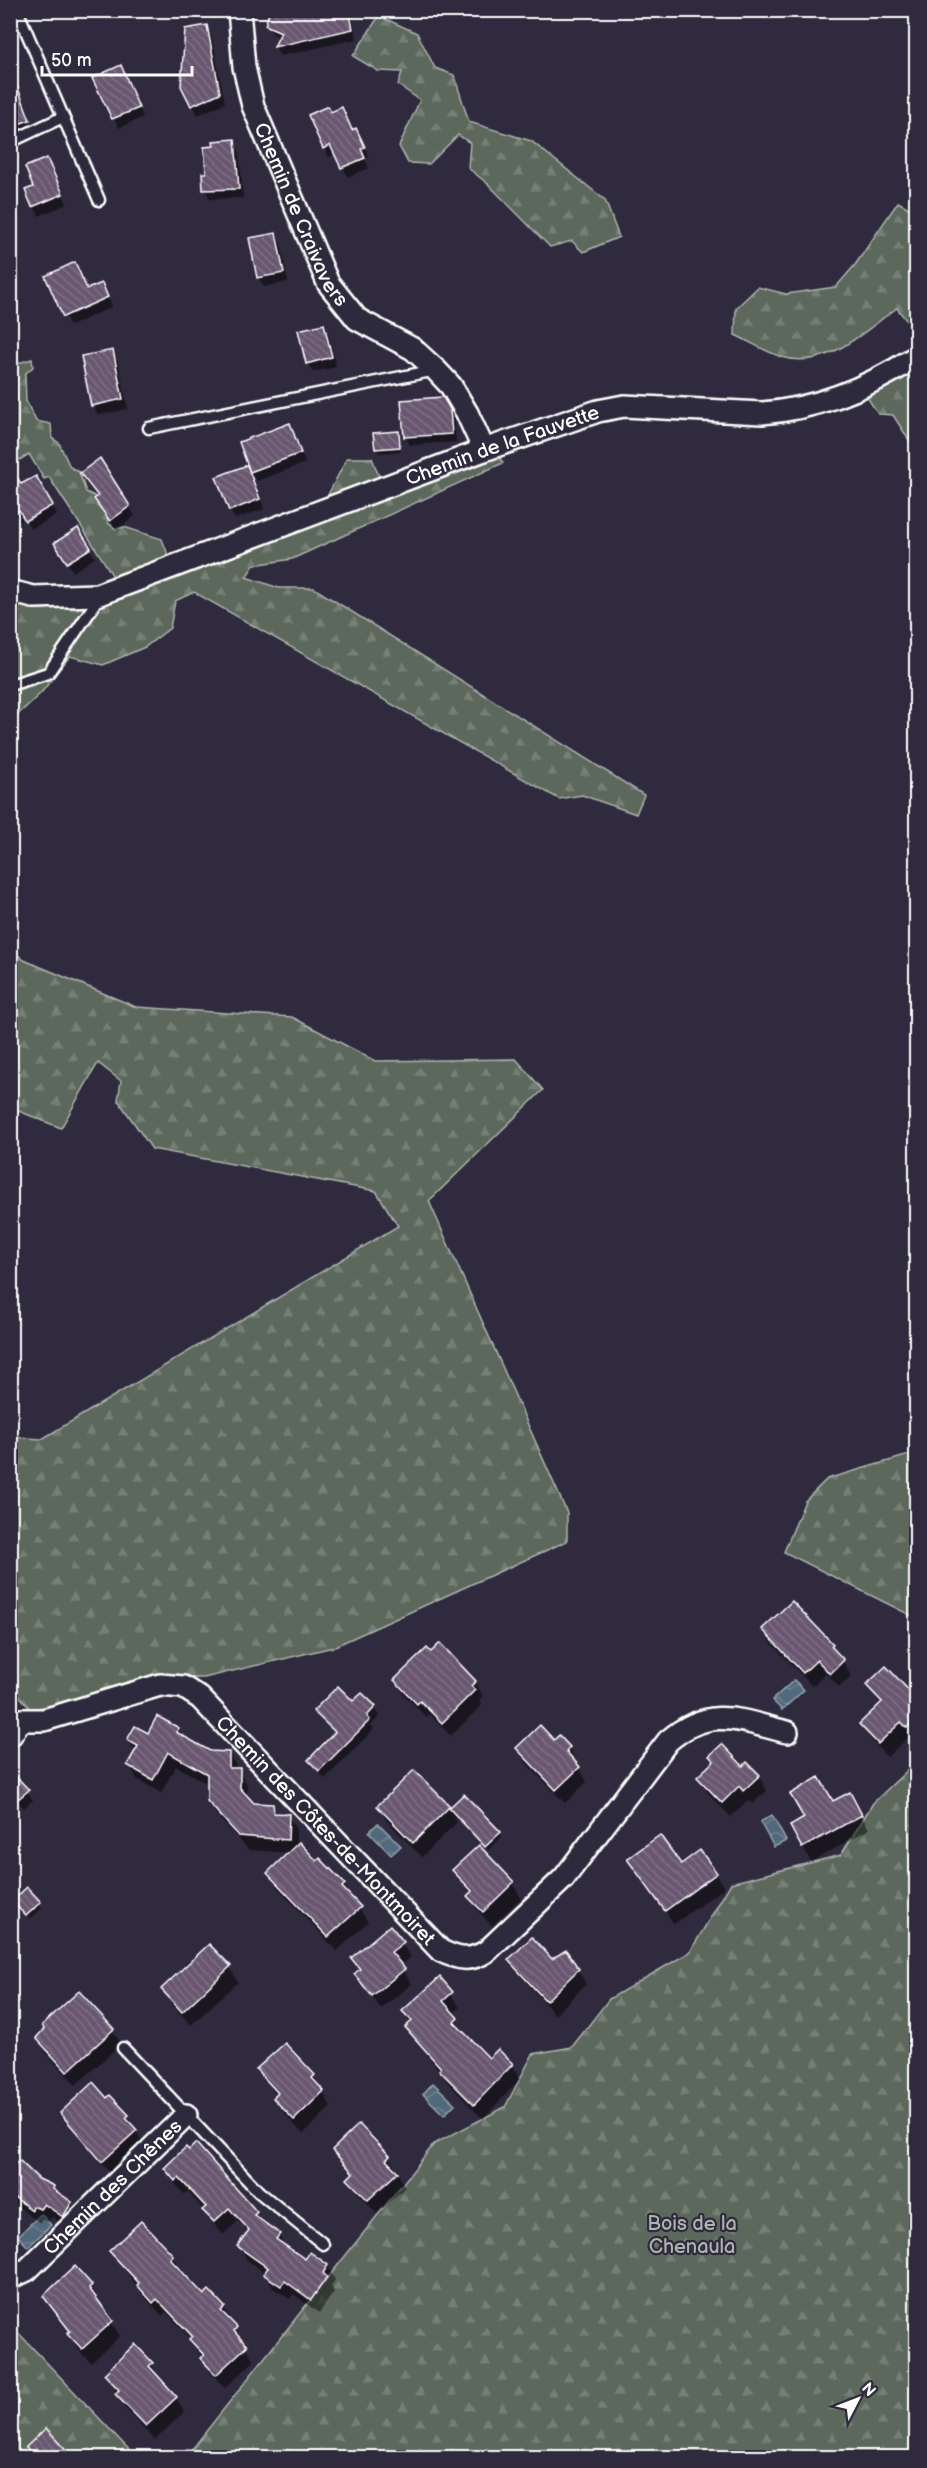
<svg xmlns="http://www.w3.org/2000/svg" width="927" height="2468" font-family="'Balsamiq Sans',sans-serif">
  <defs>
    <pattern id="forest-firs" width="22" height="20" patternUnits="userSpaceOnUse" patternTransform="scale(1.5)"><rect width="22" height="20" fill="#5d685c"/><path d="M5 1l3.5 6h-7zM16 11l3.5 6h-7z" fill="#757f74"/></pattern>
    <pattern id="water-waves" width="16" height="10" patternUnits="userSpaceOnUse" patternTransform="scale(1.5)"><rect width="16" height="10" fill="#51697b"/><path d="M0 5q4-4 8 0t8 0" fill="none" stroke="#6b808f"/></pattern>
    <pattern id="building-back-hatch" width="6" height="6" patternUnits="userSpaceOnUse" patternTransform="scale(1.5)"><rect width="6" height="6" fill="#695670"/><path d="M-1 5l2 2M0 0l6 6M5-1l2 2" fill="none" stroke="#806f85"/></pattern>
  </defs>
  <rect width="100%" height="100%" fill="#2f2a3d"/>
  <filter id="ink" filterUnits="userSpaceOnUse"><feTurbulence type="fractalNoise" baseFrequency=".0167" numOctaves="2"/><feDisplacementMap in="SourceGraphic" scale="12" xChannelSelector="R" yChannelSelector="G"/><feConvolveMatrix kernelMatrix="1 2 1 2 8 2 1 2 1" color-interpolation-filters="sRGB"/></filter>
  <g filter="url(#ink)">
    <g fill="url(#forest-firs)" stroke="#aeb4ae" stroke-width="1.5">
      <path d="M379,16L417,33L435,68L454,75L469,122L531,141L605,200L619,237L583,252L572,241L550,247L488,184L468,168L470,143L458,135L429,164L408,163L399,146L420,100L398,85L402,72L378,71L353,56Z"/>
      <path d="M898,202L916,212V333L897,308C864,331 826,371 782,357C766,352 750,342 735,335L736,308L758,287L786,294L836,287L855,265Z"/>
      <path d="M32,359L33,367L25,374L26,401L36,421L51,424L52,438L59,443L70,467L79,472L86,492L98,498L97,506L106,511L108,523L116,529L124,527L162,539L170,560L115,580C94,544 71,512 49,477L44,479L29,454L18,461L11,448V372L15,368V364Z"/>
      <path d="M916,361V451L893,415L878,414L867,397L915,372Z"/>
      <path d="M495,450L503,463L292,559L254,565L246,577L279,588H314L644,795L636,814L582,795L559,799L194,592L175,601L170,628L145,647L103,665L70,656L41,693L11,721V602L39,600L97,604L315,520L347,458H372L385,492Z"/>
      <path d="M10,948L24,960L136,1007L292,1017L375,1061L516,1059L543,1090L429,1201L567,1513V1541L333,1647L204,1678H161L73,1702L30,1709L11,1685V1437L42,1439L398,1226L376,1191L152,1149L118,1100L121,1081L98,1063L61,1128L11,1108Z"/>
      <path d="M916,1453V1618L784,1552L805,1501L827,1479Z"/>
      <path d="M916,1762V2457L185,2458L434,2144L505,2107L533,2054L572,2047L609,1999L690,1952L731,1883L841,1855L873,1803Z"/>
      <path d="M11,2325L136,2457H11Z"/>
    </g>
    <g fill="url(#water-waves)" stroke="#97a5b0" stroke-width="1.5">
      <path d="M794,1680L804,1690L782,1710L772,1700Z"/>
      <path d="M772,1815L786,1841L774,1847L760,1822Z"/>
      <path d="M378,1823L401,1846L391,1855L369,1832Z"/>
      <path d="M433,2083L455,2104L444,2115L423,2094Z"/>
      <path d="M41,2214L51,2225L28,2247L18,2236Z"/>
    </g>
    <g fill="#0007">
      <path d="M272,10H351L357,39L280,56L275,47L280,37L273,34L267,24Z"/>
      <path d="M207,27L212,37L225,103L198,115L183,85Z"/>
      <path d="M125,77L143,117L119,128L94,79Z"/>
      <path d="M14,83L34,130L13,138L10,133V84Z"/>
      <path d="M330,114L347,118L353,131L361,139L369,157L365,159L369,168L348,177L336,154L329,157L324,148Z"/>
      <path d="M234,141L239,150L243,198L210,199L205,189L215,147Z"/>
      <path d="M52,169L67,204L39,216L34,206L35,188Z"/>
      <path d="M275,234L281,244L288,282L264,287L258,277Z"/>
      <path d="M47,277L88,291L107,294L112,307L70,326Z"/>
      <path d="M323,326L329,335L336,367L313,372L307,363Z"/>
      <path d="M112,351L118,361L128,409L98,415L93,406Z"/>
      <path d="M442,399L454,419L456,442L410,445L406,437Z"/>
      <path d="M289,425L305,463L257,481L252,475L264,509L235,519L230,510L247,467L252,473L241,443Z"/>
      <path d="M398,433L401,451L379,453L376,448Z"/>
      <path d="M100,461L135,516L117,530L101,508L98,497L88,483Z"/>
      <path d="M35,478L57,515L31,529L25,519L20,522L10,507L21,486Z"/>
      <path d="M78,530L95,558L73,572L56,543Z"/>
      <path d="M763,1630L843,1661L851,1676L839,1687L826,1673L812,1686L772,1644Z"/>
      <path d="M886,1668L916,1700V1741L910,1736L887,1757L870,1739L861,1724L881,1705L868,1686Z"/>
      <path d="M395,1681L475,1682L483,1696L479,1700L482,1705L451,1736L429,1714L426,1717L404,1695Z"/>
      <path d="M362,1695L380,1716L371,1725L374,1729L325,1779L309,1760L335,1734L315,1711L353,1704Z"/>
      <path d="M178,1729L183,1737L210,1753H228L247,1784V1798L253,1805H272L278,1815H288L296,1830V1848L317,1863L320,1860L344,1885L368,1922L337,1951L277,1887L269,1873L290,1853L249,1850L217,1816L208,1801V1784L176,1766L161,1793L137,1779L129,1765L136,1752L129,1740Z"/>
      <path d="M554,1742L569,1748L587,1782L565,1803L526,1763L518,1748Z"/>
      <path d="M711,1756L759,1776L767,1791L752,1804L748,1800L731,1817L707,1792L699,1777L715,1763Z"/>
      <path d="M414,1772L450,1809L499,1833L502,1837L488,1850L453,1812L457,1822L422,1857L387,1821L379,1806Z"/>
      <path d="M10,1782L27,1791L33,1800L24,1808L10,1793Z"/>
      <path d="M849,1794L869,1829L811,1862L792,1827Z"/>
      <path d="M479,1847L513,1883L521,1898L492,1926L478,1911L469,1896L471,1894L454,1870Z"/>
      <path d="M629,1860L716,1874L724,1888L674,1924Z"/>
      <path d="M27,1889L42,1908L30,1919L17,1905Z"/>
      <path d="M390,1928L411,1957L400,1966L412,1984L381,2009L356,1974L360,1971L353,1958Z"/>
      <path d="M510,1960L551,1961L578,1970L586,1984L555,2015L519,1974Z"/>
      <path d="M230,1967L238,1982L191,2025L171,2003L163,1989Z"/>
      <path d="M440,1979L460,2007L452,2014L465,2034L489,2060L512,2065L520,2079L483,2119L449,2084L407,2028L411,2024L404,2011Z"/>
      <path d="M112,2030L121,2044L76,2085L46,2053L37,2039Z"/>
      <path d="M258,2070L314,2076L331,2107L303,2134L283,2112L275,2098L277,2096Z"/>
      <path d="M107,2100L128,2116L144,2145L112,2175L71,2128L62,2113Z"/>
      <path d="M196,2145L261,2222L279,2235L286,2248L305,2261L327,2266L335,2280L331,2286L334,2292L319,2313L293,2294L290,2299L273,2288L265,2273L247,2260L239,2246L249,2233L238,2221L223,2235L188,2191L184,2194L174,2182L166,2169Z"/>
      <path d="M334,2150L389,2157L405,2187L377,2214L358,2193L349,2179L352,2176Z"/>
      <path d="M10,2172L38,2180L53,2187L56,2193L71,2203L80,2217L71,2230L52,2217L48,2222L41,2219L40,2223L12,2202Z"/>
      <path d="M141,2223L172,2256L181,2270L204,2297L209,2292L224,2308L254,2361L225,2388L211,2373L191,2339L166,2312L162,2316L147,2300L111,2251Z"/>
      <path d="M75,2268L91,2286L99,2301L98,2302L120,2336L91,2363L77,2348L70,2332L44,2296Z"/>
      <path d="M152,2364L159,2379L176,2398L184,2412L155,2440L125,2408L106,2374Z"/>
      <path d="M46,2430L71,2458H16Z"/>
    </g>
    <g fill="url(#building-back-hatch)" stroke="#fff" stroke-width="1.5">
      <path d="M270,10H349L353,29L274,47L281,32L265,25Z"/>
      <path d="M207,25L220,93L191,106L181,86L185,29Z"/>
      <path d="M121,65L139,108L112,119L92,78Z"/>
      <path d="M12,72L30,120L10,127V73Z"/>
      <path d="M328,106L331,112L342,107L352,130L356,128L365,147L361,149L365,158L341,168L330,145L323,149L308,115Z"/>
      <path d="M235,139L239,189L203,190L202,173H206L204,147L214,146L213,141Z"/>
      <path d="M47,158L63,194L32,207L25,190L33,187L25,167Z"/>
      <path d="M276,233L284,273L257,278L249,238Z"/>
      <path d="M75,262L87,289L102,283L108,297L63,317L45,276Z"/>
      <path d="M324,324L332,357L306,364L298,330Z"/>
      <path d="M113,350L123,399L91,406L81,356Z"/>
      <path d="M443,397L450,409L452,434L404,437L401,400Z"/>
      <path d="M290,423L301,453L250,472L239,442Z"/>
      <path d="M399,431L400,447L375,449L373,433Z"/>
      <path d="M100,458L130,506L110,521L94,499L98,496L80,473Z"/>
      <path d="M10,465L21,484L36,476L53,505L25,521L19,510L10,515Z"/>
      <path d="M247,465L260,499L229,511L216,477Z"/>
      <path d="M78,528L91,548L67,563L54,543Z"/>
      <path d="M792,1601L833,1644L831,1646L844,1660L830,1674L817,1660L803,1673L762,1629Z"/>
      <path d="M440,1643L476,1681L471,1686L475,1690L442,1723L420,1701L417,1704L394,1680L427,1648L431,1652Z"/>
      <path d="M886,1666L916,1698V1719L907,1728L901,1722L878,1744L859,1724L882,1702L866,1685Z"/>
      <path d="M338,1686L353,1701L362,1693L376,1706L367,1716L370,1720L319,1771L308,1760L335,1732L313,1711Z"/>
      <path d="M157,1716L179,1728L176,1732L210,1751L229,1752V1768H240V1788L254,1803L273,1804L274,1813L289,1814L288,1840L239,1836L207,1801V1774L168,1752L153,1780L127,1765L138,1746L127,1740L135,1726L148,1733Z"/>
      <path d="M540,1725L554,1740L559,1735L570,1747L566,1751L580,1767L556,1790L516,1748Z"/>
      <path d="M722,1744L743,1766L747,1762L760,1775L743,1791L739,1786L722,1803L697,1777L714,1761L709,1756Z"/>
      <path d="M10,1770L29,1790L17,1800L10,1792Z"/>
      <path d="M414,1770L450,1806L413,1843L377,1806Z"/>
      <path d="M819,1777L833,1801L850,1792L862,1815L802,1848L790,1826L804,1818L790,1794Z"/>
      <path d="M464,1794L501,1832L485,1847L449,1808Z"/>
      <path d="M660,1835L681,1864L700,1850L717,1873L665,1911L627,1859Z"/>
      <path d="M299,1842L317,1861L320,1858L345,1884L342,1887L361,1907L328,1937L267,1873Z"/>
      <path d="M479,1845L514,1882L483,1912L467,1896L472,1891L452,1870Z"/>
      <path d="M27,1887L41,1902L26,1916L12,1901Z"/>
      <path d="M390,1925L404,1942L391,1952L405,1969L372,1996L354,1974L360,1969L351,1958Z"/>
      <path d="M532,1937L552,1959L566,1950L579,1969L546,2001L508,1960Z"/>
      <path d="M209,1944L231,1966L182,2012L161,1989Z"/>
      <path d="M440,1977L453,1992L443,2001L458,2018L454,2022L489,2058L498,2049L513,2064L474,2105L439,2070L441,2068L405,2027L412,2021L402,2011Z"/>
      <path d="M79,1991L114,2029L67,2072L36,2038L44,2029L42,2025Z"/>
      <path d="M285,2043L315,2075L312,2078L324,2091L294,2120L273,2098L278,2093L256,2069Z"/>
      <path d="M93,2082L107,2098L110,2095L129,2115L126,2118L137,2130L102,2162L60,2113Z"/>
      <path d="M359,2124L390,2156L386,2160L398,2172L368,2200L347,2179L353,2173L332,2150Z"/>
      <path d="M196,2143L257,2212L254,2215L280,2234L276,2239L305,2259L310,2252L328,2265L323,2273L327,2277L311,2300L285,2281L281,2286L263,2274L268,2268L237,2246L249,2230L229,2208L214,2222L202,2210L206,2207L179,2178L175,2181L164,2168L186,2147L189,2150Z"/>
      <path d="M19,2160L39,2179L54,2186L53,2189L72,2202L63,2217L44,2204L40,2209L33,2206L32,2210L10,2194V2170Z"/>
      <path d="M141,2221L173,2255L170,2259L204,2295L209,2290L225,2307L221,2311L237,2327L234,2331L247,2346L216,2375L200,2358L204,2355L189,2339L192,2336L157,2299L153,2303L137,2285L139,2283L109,2251Z"/>
      <path d="M75,2266L92,2285L89,2288L113,2321L82,2349L67,2333L70,2331L43,2296Z"/>
      <path d="M135,2344L153,2363L149,2366L177,2397L146,2426L115,2394L119,2390L104,2374Z"/>
      <path d="M46,2428L73,2457H35L26,2447Z"/>
    </g>
    <g fill="none" stroke-linecap="round" stroke-linejoin="round">
      <g stroke="#fff" stroke-width="15">
        <g id="service">
          <path d="M17,10L99,200"/>
          <path d="M10,142L63,117"/>
          <path d="M149,428L436,370"/>
          <path d="M10,685L48,673L93,607L97,595"/>
          <path d="M123,2048L259,2192L323,2244"/>
        </g>
      </g>
      <g stroke="#fff" stroke-width="26">
        <g id="minor">
          <path id="s1" d="M239,10L244,67L253,106L328,283L357,319L413,349L436,370L451,386L467,413L484,450"/>
          <path id="s2" d="M10,591L33,597L97,595L484,450L598,411L624,406L762,413C818,409 869,387 916,357"/>
          <path id="s3" d="M21,1720H44L160,1685L183,1687L200,1698L441,1951C458,1959 470,1962 487,1951L564,1878L668,1741C710,1705 739,1720 787,1732"/>
          <path d="M10,1736L21,1720"/>
          <path id="s4" d="M10,2278L27,2270L186,2115"/>
        </g>
      </g>
      <use href="#service" stroke="#2f2a3d" stroke-width="10"/>
      <use href="#minor" stroke="#2f2a3d" stroke-width="21"/>
    </g>
  </g>
  <g text-anchor="middle" stroke-width="4.5" stroke-linejoin="round" paint-order="stroke">
    <g font-size="20" fill="#fff" stroke="#2f2a3d">
      <text dy="7" stroke="none"><textPath href="#s1" startOffset="216">Chemin de Craivavers</textPath></text>
      <text dy="7" stroke="none"><textPath href="#s2" startOffset="520">Chemin de la Fauvette</textPath></text>
      <text dy="7" stroke="none"><textPath href="#s3" startOffset="370">Chemin des Côtes-de-Montmoiret</textPath></text>
      <text dy="7" stroke="none"><textPath href="#s4" startOffset="138">Chemin des Chênes</textPath></text>
    </g>
    <g font-size="20" fill="#aeb4ae" stroke="#2f2a3d">
      <text x="692" y="2230">Bois de la<tspan x="692" dy="23">Chenaula</tspan></text>
    </g>
  </g>
  <rect width="927" height="2468" fill="none" stroke="#2f2a3d" stroke-width="36"/>
  <rect x="18" y="18" width="891" height="2432" fill="none" stroke="#fff" stroke-width="2" filter="url(#ink)"/>
  <g transform="translate(858 2399) rotate(48)" stroke="#2f2a3d" stroke-width="4.5" paint-order="stroke">
  <path d="M0-4.5L10 22L0 15L-10 22Z" fill="#ffffff"/>
  <text y="-9" font-size="16" font-weight="bold" text-anchor="middle" fill="#ffffff">N</text>
  </g>
  <path d="M42 66v9h150v-9" fill="none" stroke="#ffffff" stroke-width="3"/>
  <text x="51" y="66" font-size="18" fill="#ffffff" stroke="#2f2a3d" stroke-width="4.5" paint-order="stroke">50 m</text>
</svg>
